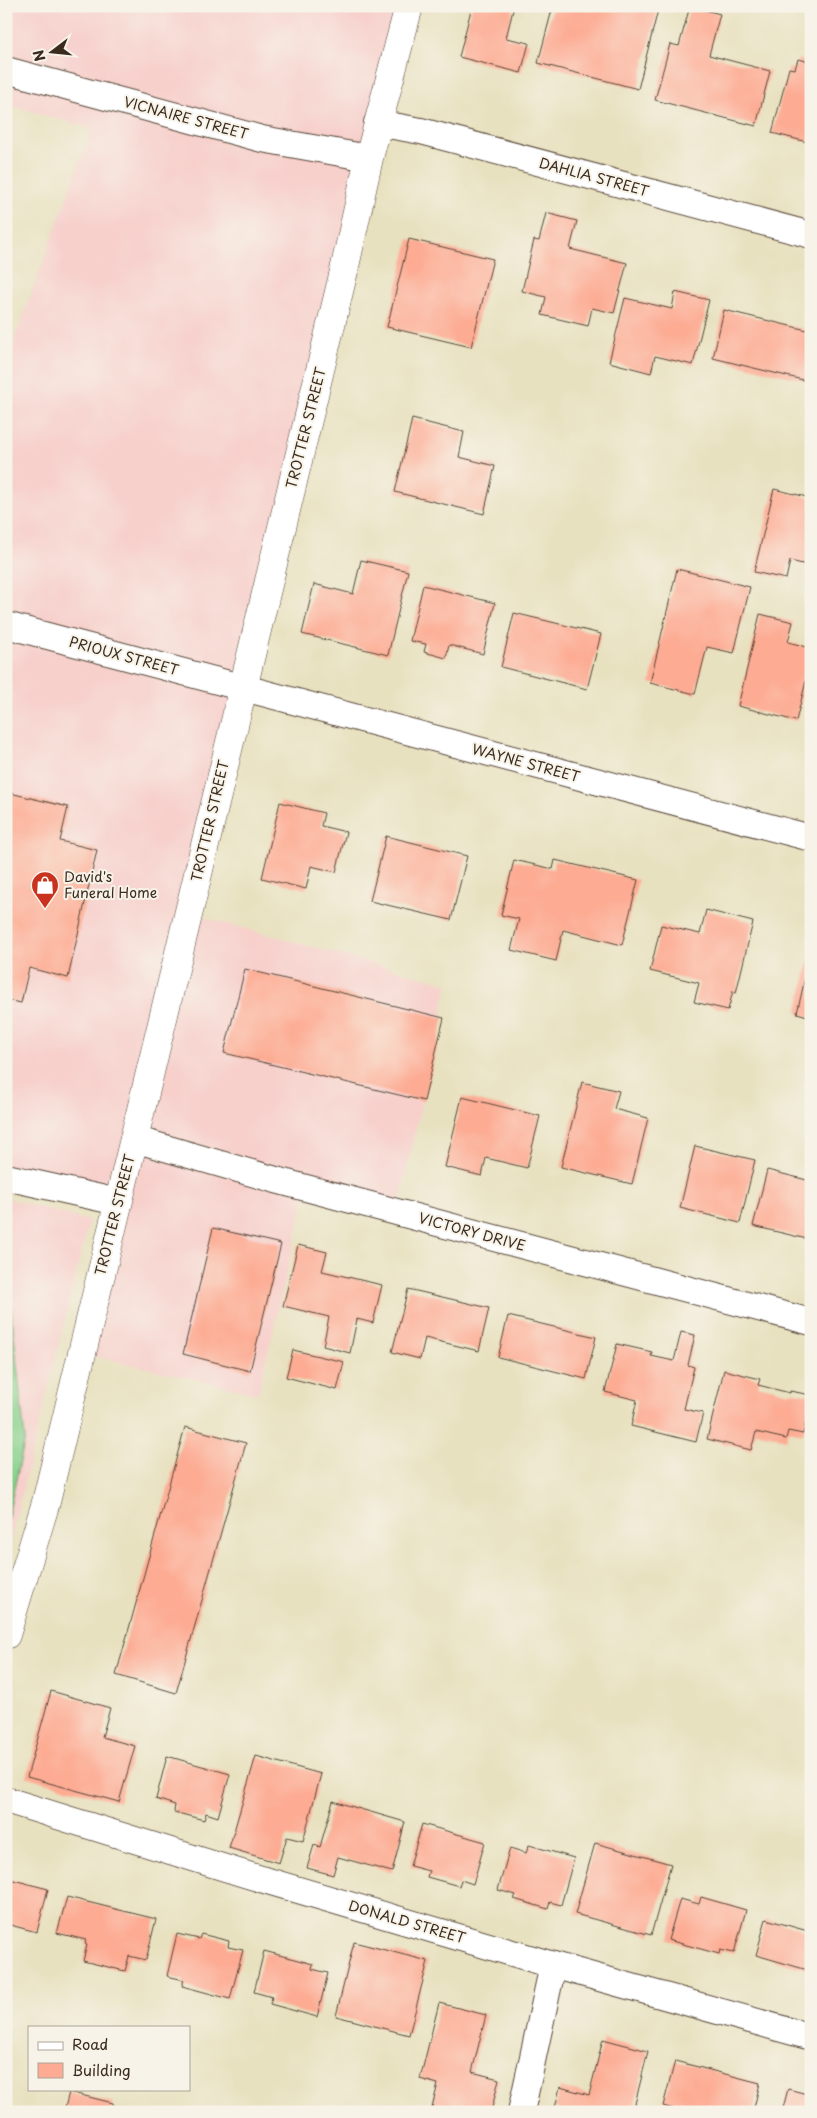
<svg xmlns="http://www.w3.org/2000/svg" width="817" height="2118" font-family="'Playpen Sans',sans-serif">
  <rect width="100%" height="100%" fill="#f7f3e8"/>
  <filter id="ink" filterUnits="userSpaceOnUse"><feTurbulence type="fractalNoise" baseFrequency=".02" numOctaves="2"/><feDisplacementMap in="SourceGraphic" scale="10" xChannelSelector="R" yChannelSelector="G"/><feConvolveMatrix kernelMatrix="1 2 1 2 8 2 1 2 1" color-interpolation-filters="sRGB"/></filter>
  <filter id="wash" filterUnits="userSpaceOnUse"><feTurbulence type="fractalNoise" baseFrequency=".0096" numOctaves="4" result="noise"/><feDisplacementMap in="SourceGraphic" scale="20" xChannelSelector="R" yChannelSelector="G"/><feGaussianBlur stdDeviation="1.12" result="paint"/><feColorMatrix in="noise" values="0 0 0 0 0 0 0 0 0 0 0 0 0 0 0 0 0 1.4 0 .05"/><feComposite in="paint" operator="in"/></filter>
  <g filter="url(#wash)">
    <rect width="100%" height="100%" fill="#e8e1c0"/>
    <g fill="#f7d0cc">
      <path d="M6,6H409L188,913L448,984L397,1212L307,1188L258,1394L82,1353L118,1202L6,1173V363L92,129L6,104Z"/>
      <path d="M6,1198L89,1221L6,1557Z"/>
    </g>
    <path fill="#88d18d" stroke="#627e56" d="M6,1282L9,1288L25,1439L6,1525Z"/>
    <g id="blocks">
      <g fill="#fdab93">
        <path d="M472,6H514L506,38L529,43L521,73L459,57Z"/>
        <path d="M553,6H659L638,89L538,63Z"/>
        <path d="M690,6L720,14L709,55L770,71L756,126L655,100L670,44L679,46Z"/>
        <path d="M798,59L811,62V143L772,133L789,68L795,69Z"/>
        <path d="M546,213L577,221L570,249L627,263L614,313L592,308L588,326L542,315L546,297L522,291L534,240L539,241Z"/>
        <path d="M409,239L493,259L471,347L387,327Z"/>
        <path d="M675,292L709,300L693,365L655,356L651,373L609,362L625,298L672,309Z"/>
        <path d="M724,310L811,331V382L713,358Z"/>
        <path d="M412,419L464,432L459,457L495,466L484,514L395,492Z"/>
        <path d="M774,489L811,498V566L790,561L786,579L754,572Z"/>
        <path d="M361,560L408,571L388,655L302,634L314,584L353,594Z"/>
        <path d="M677,569L750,587L734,653L707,647L695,694L650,683Z"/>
        <path d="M423,585L495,603L483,654L449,645L446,658L424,652L426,644L410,641Z"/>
        <path d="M514,613L601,634L587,689L501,667Z"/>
        <path d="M760,614L793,622L788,642L811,648V661L796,721L738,706Z"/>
        <path d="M6,792L68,807L60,841L97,850L68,978L29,968L21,1003L6,1000Z"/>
        <path d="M280,802L324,813L321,826L346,832L336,872L311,866L306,889L262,878Z"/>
        <path d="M386,836L467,856L451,920L370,901Z"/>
        <path d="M514,860L553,869L555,860L638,880L622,945L563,930L556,961L511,950L519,919L501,915Z"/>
        <path d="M706,910L753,922L736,993L733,991L728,1010L694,1002L699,983L650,971L661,925L700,934Z"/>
        <path d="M810,957H811V1017L797,1013Z"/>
        <path d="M245,969L444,1018L424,1101L224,1053Z"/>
        <path d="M582,1082L619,1091L614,1109L648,1118L632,1184L561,1167Z"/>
        <path d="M462,1097L540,1116L527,1168L486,1158L482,1176L445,1167Z"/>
        <path d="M695,1146L755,1160L740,1223L680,1208Z"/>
        <path d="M767,1170L811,1181V1240L753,1226Z"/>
        <path d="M213,1228L281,1244L250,1371L183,1354Z"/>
        <path d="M298,1245L327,1252L322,1271L382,1285L373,1323L357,1319L350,1353L323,1346L329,1317L283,1306Z"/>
        <path d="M408,1289L489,1308L479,1351L425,1338L420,1359L392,1352Z"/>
        <path d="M508,1316L596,1337L586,1379L498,1357Z"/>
        <path d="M681,1332L695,1335L688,1365L694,1367L684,1409L703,1413L696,1442L631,1426L637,1400L605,1392L617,1344L652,1352L651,1356L674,1361Z"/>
        <path d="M293,1350L344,1362L337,1390L286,1377Z"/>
        <path d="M724,1370L760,1379L758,1385L790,1393V1391L811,1395V1405L803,1434L788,1431L786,1439L756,1432L751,1450L707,1439Z"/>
        <path d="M185,1427L246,1443L176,1693L116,1675Z"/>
        <path d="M51,1691L110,1708L102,1737L135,1746L119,1802L27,1777Z"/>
        <path d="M167,1756L230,1774L218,1817L206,1813L204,1820L174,1812L175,1805L156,1799Z"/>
        <path d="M256,1756L321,1774L303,1841L287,1837L279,1863L229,1848Z"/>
        <path d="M333,1801L405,1822L392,1872L338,1857L333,1875L307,1868L314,1845L320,1847Z"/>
        <path d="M422,1824L485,1842L473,1884L461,1880L459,1886L427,1877L429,1871L410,1866Z"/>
        <path d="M595,1843L671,1864L651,1935L575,1914Z"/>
        <path d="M529,1845L574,1858L561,1905L550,1902L548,1909L514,1899L516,1895L498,1890L510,1848L526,1853Z"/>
        <path d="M6,1878L48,1889L37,1932L6,1924Z"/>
        <path d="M67,1897L156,1919L146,1960L129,1956L125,1971L83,1961L87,1945L85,1944L86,1940L57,1933Z"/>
        <path d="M701,1897L746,1910L734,1953L720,1950L719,1954L668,1940L680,1899L699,1904Z"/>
        <path d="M766,1919L811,1932V1971L756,1955Z"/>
        <path d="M177,1934L199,1939L201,1934L229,1941L228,1947L243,1950L230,1999L182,1986L184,1980L167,1976Z"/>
        <path d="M354,1942L428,1961L409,2035L336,2016Z"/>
        <path d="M264,1951L313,1964L312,1969L328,1973L317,2017L270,2004L272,1997L254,1992Z"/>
        <path d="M439,2003L486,2015L472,2072L499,2079L491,2112L431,2111L438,2084L420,2079Z"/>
        <path d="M603,2039L648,2051L633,2112H569L555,2108L560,2087L589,2095Z"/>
        <path d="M675,2061L760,2083L753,2112H684L663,2106Z"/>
        <path d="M788,2089L811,2095V2112H782Z"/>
        <path d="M69,2092L113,2103L111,2112H64Z"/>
      </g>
    </g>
  </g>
  <g filter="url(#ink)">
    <use href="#blocks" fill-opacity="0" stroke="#554536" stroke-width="1"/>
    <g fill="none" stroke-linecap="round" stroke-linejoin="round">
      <g stroke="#554536" stroke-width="28">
        <g id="minor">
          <path d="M6,70L262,139L369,158"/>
          <path d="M377,123L421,131L811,235"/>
          <path d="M6,625L811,838"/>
          <path d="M134,1139L276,1180L811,1322"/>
          <path d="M6,1177L118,1202"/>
          <path d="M6,1800L251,1876L553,1965L811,2037"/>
          <path d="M521,2112L553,1965"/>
        </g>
      </g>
      <g stroke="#554536" stroke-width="29">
        <path id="tertiary" d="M6,1635L46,1502L344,271L369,158L409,6"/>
      </g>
      <use href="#minor" stroke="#fff" stroke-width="26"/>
      <use href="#tertiary" stroke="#fff" stroke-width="28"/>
    </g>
  </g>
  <defs>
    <g id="shop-pin" transform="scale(1.4375)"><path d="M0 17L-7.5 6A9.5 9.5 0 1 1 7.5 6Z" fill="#c8321e" stroke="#f7f3e8"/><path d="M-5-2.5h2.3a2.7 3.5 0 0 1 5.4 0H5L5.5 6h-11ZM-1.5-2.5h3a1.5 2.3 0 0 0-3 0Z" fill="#fff"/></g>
  </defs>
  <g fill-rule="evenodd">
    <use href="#shop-pin" x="45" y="885"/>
  </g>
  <g text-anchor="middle" stroke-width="4" stroke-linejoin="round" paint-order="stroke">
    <g font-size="14" fill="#3b2a1e" stroke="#f7f3e8">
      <text transform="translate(186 118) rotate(15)" y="5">VICNAIRE STREET</text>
      <text transform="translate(594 177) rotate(15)" y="5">DAHLIA STREET</text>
      <text transform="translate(306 428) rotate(-76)" y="5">TROTTER STREET</text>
      <text transform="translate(124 656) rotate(15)" y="5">PRIOUX STREET</text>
      <text transform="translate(526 763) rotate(15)" y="5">WAYNE STREET</text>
      <text transform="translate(210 821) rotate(-77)" y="5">TROTTER STREET</text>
      <text transform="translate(115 1215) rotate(-76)" y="5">TROTTER STREET</text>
      <text transform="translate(472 1232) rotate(15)" y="5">VICTORY DRIVE</text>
      <text transform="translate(407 1922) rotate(16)" y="5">DONALD STREET</text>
    </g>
    <g font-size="14" fill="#3b2a1e" stroke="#f7f3e8" text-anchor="start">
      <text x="64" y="882">David's<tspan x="64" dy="16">Funeral Home</tspan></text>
    </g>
  </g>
  <rect width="817" height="2118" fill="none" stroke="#f7f3e8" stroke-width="25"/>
  <rect x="28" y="2026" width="162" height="65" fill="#f7f3e8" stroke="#aca397"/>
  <rect x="38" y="2042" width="25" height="8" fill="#ffffff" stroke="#aca397"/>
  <text x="72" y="2050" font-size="15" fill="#3b2a1e">Road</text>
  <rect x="38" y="2063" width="25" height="15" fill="#fdab93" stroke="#aca397"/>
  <text x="72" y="2076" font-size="15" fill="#3b2a1e">Building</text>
  <g transform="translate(52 52) rotate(254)" stroke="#f7f3e8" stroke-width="4" paint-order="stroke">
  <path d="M0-4L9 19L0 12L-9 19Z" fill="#3b2a1e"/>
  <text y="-8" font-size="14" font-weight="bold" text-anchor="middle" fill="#3b2a1e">N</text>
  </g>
</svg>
